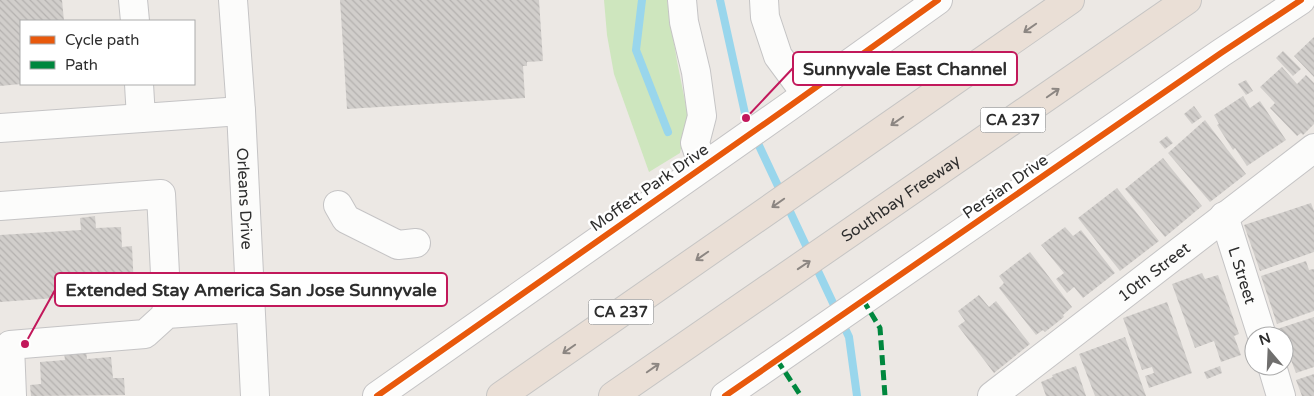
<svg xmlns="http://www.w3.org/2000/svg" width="1314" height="396" font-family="'Varela Round',sans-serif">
  <defs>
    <pattern id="building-back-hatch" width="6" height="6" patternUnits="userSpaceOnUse" patternTransform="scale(1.25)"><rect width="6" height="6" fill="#d1cecb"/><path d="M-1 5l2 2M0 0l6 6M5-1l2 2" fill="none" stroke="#b4b1af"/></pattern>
  </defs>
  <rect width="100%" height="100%" fill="#ece8e4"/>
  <path fill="#cee6be" d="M604,0H667L677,61L688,116L680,153L649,172L614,74L607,35Z"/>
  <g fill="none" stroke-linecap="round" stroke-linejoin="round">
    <g stroke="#99d6ec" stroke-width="8">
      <path d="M642,0L636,50L668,132"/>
      <path d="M720,0L746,118L849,337L857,396"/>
    </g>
  </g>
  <g fill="url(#building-back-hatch)">
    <path d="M0,0H62L64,21H21V84L0,86Z"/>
    <path d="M340,0H539L543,61L527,62V66H523L525,98L347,109Z"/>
    <path d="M1314,37V77L1294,56Z"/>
    <path d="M1283,51L1301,69L1293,76L1276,58Z"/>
    <path d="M1282,67L1297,84L1306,75L1314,83V124L1303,135L1301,133L1297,136L1270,108L1275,103L1260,87Z"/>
    <path d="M1246,80L1253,91L1246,95L1238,84Z"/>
    <path d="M1243,96L1250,108L1260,101L1286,140L1247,166L1235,148L1233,150L1217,125L1219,124L1214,115Z"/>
    <path d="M1194,106L1202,117L1192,124L1184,114Z"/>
    <path d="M1205,120L1246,174L1210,202L1168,153Z"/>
    <path d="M1167,136L1173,143L1165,149L1159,142Z"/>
    <path d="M1163,158L1202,206L1165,237L1125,189Z"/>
    <path d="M1117,188L1159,241L1120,271L1078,218Z"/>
    <path d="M1311,203L1314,211V252L1260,271L1244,225Z"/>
    <path d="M95,216L96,228L121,227L122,247L132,246L134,288H124V293L0,302V235L81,230L80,218Z"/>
    <path d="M1065,227L1073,236L1081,230L1115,273L1083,298L1074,287L1067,293L1056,279L1064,273L1041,245Z"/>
    <path d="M1030,252L1072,307L1063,315L1064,317L1045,332L1043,330L1036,335L999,288L1004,283L999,276Z"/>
    <path d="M1306,261L1309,270L1314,269V311L1277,324L1261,276Z"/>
    <path d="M1202,273L1205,279L1218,275L1239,334L1234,336L1241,355L1221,362L1214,341L1195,348L1172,284Z"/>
    <path d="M979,295L989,307L996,301L1030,344L994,373L958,326L965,321L958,311Z"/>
    <path d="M1167,302L1192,373L1149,388L1145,376L1154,373L1152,367L1142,370L1123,318Z"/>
    <path d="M1314,317V367L1296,373L1291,360L1288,361L1284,350V336H1279L1277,329Z"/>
    <path d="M1125,337L1146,396H1095L1079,354Z"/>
    <path d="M86,351L87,359L111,357L113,378H124L125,395L31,396L30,385L41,384L40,362L65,360L64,353Z"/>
    <path d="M1076,366L1086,396H1046L1041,382L1053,377L1052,375Z"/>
    <path d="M1220,366L1222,373L1207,379L1204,372Z"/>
    <path d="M1314,374V396H1302L1296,380Z"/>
  </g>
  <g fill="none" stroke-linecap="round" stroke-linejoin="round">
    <g stroke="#c5c4c5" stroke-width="30">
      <g id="minor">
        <path d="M133,0L135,21"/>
        <path id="s1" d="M233,0L241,111L255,396"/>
        <path d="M682,0L684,22L696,72L702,116L695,143L703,166"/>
        <path d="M764,0L765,17L778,56L806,94"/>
        <path d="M139,84L141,118"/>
        <path d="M0,128L241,111"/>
        <path d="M338,205L346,219L398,245L416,243"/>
        <path d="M0,206L161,194L167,314"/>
        <path id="s2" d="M1224,216L1262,336"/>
        <path d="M1272,366L1281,396"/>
        <path d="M12,396L10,345L145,334L167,314L250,308"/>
        <path d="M377,396L787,108L938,0"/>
        <path d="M725,396L1221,53L1301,0"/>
        <path id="s3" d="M992,396L1314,148"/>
      </g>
    </g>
    <g stroke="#c6c5c4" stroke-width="30">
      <g id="highway">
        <path d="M501,396L1070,0"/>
        <path id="s4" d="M613,396L1187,0"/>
      </g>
    </g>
    <use href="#minor" stroke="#fcfcfb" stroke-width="28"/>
    <use href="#highway" stroke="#eadfd6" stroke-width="28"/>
    <g stroke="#00873e" stroke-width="5" stroke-dasharray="10 5" stroke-linecap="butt">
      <path d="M863,300L880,328L885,396"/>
      <path d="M777,360L801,396"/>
    </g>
    <g stroke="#fff" stroke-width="9">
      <g id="cycleway">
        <path d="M377,396L787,108L938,0"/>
        <path d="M725,396L1221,53L1301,0"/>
      </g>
    </g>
    <use href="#cycleway" stroke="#e8590c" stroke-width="6"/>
  </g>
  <defs><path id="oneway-shaft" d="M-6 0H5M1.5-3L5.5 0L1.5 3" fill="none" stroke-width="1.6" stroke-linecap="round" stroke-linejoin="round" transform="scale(1.25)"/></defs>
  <g stroke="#8c8682">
    <use href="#oneway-shaft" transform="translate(1030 28) rotate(145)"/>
    <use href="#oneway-shaft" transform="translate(1053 93) rotate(-35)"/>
    <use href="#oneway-shaft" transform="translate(897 121) rotate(145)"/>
    <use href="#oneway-shaft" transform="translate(778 203) rotate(145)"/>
    <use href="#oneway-shaft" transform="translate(702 256) rotate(145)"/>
    <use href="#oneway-shaft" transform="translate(804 265) rotate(-34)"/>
    <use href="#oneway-shaft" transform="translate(569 349) rotate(145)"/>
    <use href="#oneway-shaft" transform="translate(653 368) rotate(-35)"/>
  </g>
  <g text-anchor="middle" stroke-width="5" stroke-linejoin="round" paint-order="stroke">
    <g fill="#fff" stroke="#6d6d6d" stroke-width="1">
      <rect x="980.5" y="107.5" width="65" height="25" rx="4"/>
      <rect x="588.5" y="299.5" width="65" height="25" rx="4"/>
    </g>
    <g font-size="15" font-weight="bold" fill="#2e2e2e">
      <text x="1013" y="125">CA 237</text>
      <text x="621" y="317">CA 237</text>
    </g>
    <g font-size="16" fill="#2e2e2e" stroke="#fff">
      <text transform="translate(1005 186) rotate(-35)" y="6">Persian Drive</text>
      <text transform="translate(649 187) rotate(-35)" y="6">Moffett Park Drive</text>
      <text dy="6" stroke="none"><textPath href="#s1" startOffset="199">Orleans Drive</textPath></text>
      <text dy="6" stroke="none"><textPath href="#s4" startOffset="349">Southbay Freeway</textPath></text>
      <text dy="6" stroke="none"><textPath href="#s3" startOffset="204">10th Street</textPath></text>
      <text dy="6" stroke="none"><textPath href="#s2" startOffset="62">L Street</textPath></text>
    </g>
  </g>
  <path fill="none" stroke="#c2185b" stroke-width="2" d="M746 118L793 68M25 344L55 290"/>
  <g fill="#c2185b" stroke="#fff" stroke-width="2">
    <circle cx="746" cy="118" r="5"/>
    <circle cx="25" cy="344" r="5"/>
  </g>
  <g fill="#fff" stroke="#c2185b" stroke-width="2">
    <rect x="793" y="52" width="224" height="33" rx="5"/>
    <rect x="55" y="273" width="392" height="33" rx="5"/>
  </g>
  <g font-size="18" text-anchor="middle" font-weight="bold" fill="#2e2e2e">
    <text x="905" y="75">Sunnyvale East Channel</text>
    <text x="251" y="296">Extended Stay America San Jose Sunnyvale</text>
  </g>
  <rect x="20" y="20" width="175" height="65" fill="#ffffff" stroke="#ababab"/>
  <rect x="30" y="36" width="25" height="8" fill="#e8590c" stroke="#ababab"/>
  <text x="65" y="45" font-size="15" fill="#2e2e2e">Cycle path</text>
  <rect x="30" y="61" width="25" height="8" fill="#00873e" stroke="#ababab"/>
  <text x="65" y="70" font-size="15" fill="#2e2e2e">Path</text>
  <g transform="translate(1269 351) rotate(341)"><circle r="24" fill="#ffffff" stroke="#ababab"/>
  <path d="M0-4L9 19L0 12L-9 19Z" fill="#706f6e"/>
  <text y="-8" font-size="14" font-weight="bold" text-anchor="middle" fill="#2e2e2e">N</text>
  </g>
</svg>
